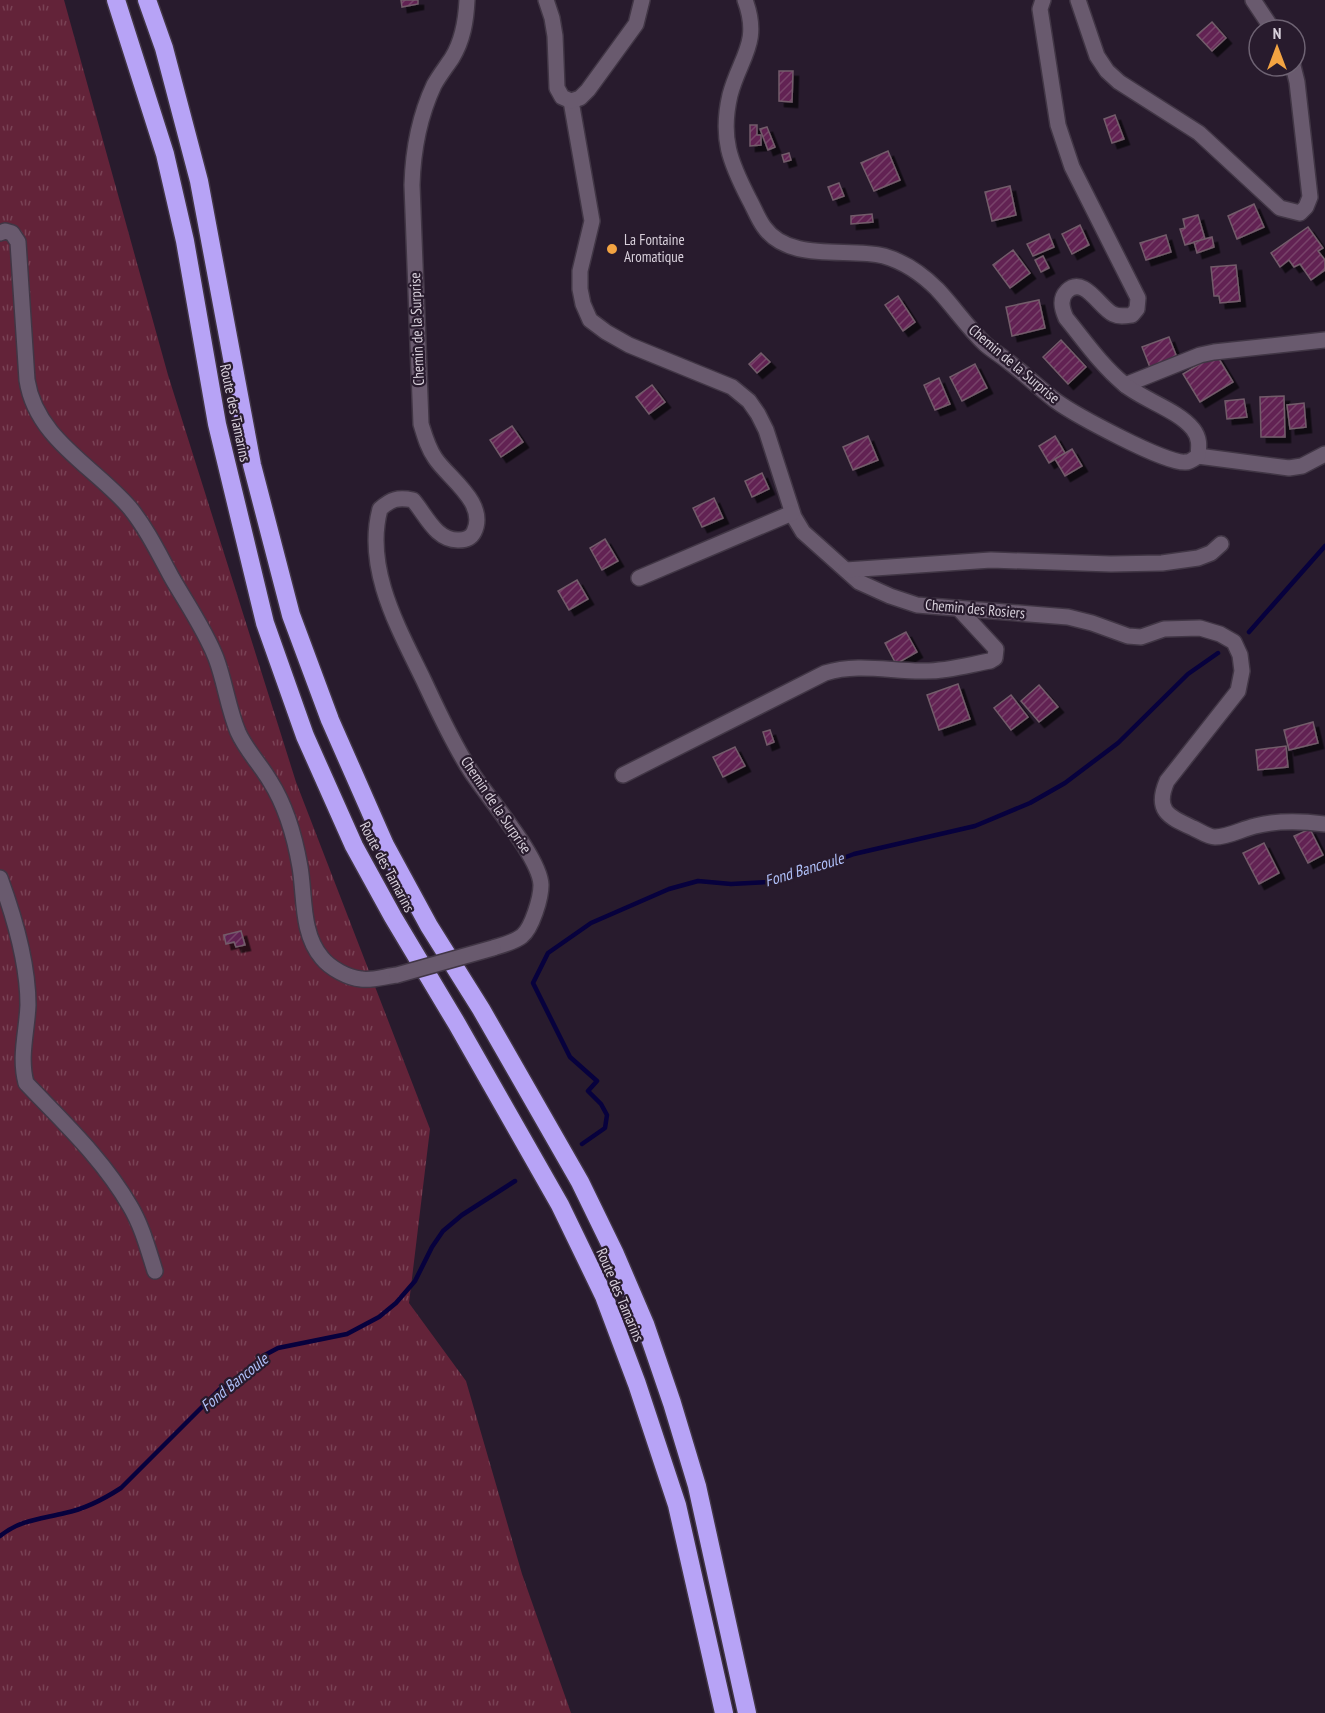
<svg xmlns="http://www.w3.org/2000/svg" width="1325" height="1713" font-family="'PT Sans Narrow',sans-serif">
  <defs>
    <pattern id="grass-tufts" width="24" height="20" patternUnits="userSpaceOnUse" patternTransform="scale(1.5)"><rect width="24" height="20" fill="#632339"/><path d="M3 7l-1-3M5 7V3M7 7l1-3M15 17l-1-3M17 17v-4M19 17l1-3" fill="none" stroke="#794255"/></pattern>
    <pattern id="building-hatch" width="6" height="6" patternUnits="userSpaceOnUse" patternTransform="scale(1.5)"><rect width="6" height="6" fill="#622452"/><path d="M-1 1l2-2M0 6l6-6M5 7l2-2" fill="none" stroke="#78436a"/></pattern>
    <filter id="shadow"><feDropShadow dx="5.5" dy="5.5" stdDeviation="0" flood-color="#0009"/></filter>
  </defs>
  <rect width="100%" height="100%" fill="#281b2d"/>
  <path fill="url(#grass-tufts)" d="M0,0H64L168,375L296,782L430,1129L409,1303L466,1381L522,1574L571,1713H0Z"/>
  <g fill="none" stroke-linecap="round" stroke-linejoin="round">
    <g stroke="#07013d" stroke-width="4.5">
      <path d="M1249,632L1325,546"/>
      <path d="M582,1144L605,1128L607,1115L601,1104L588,1091L597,1081L570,1057L533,983L548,953L591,923L669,889L698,881L731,884L768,882L822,866L854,854L975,826L1030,803L1065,783L1118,743L1188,674L1218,653"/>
      <path d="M0,1536C20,1520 41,1519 65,1513C85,1509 104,1499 121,1488L222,1387L235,1386L263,1356L278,1348L347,1334L379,1317L396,1303L415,1281L432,1247L443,1231L462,1215L515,1181"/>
    </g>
  </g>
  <g fill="url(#building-hatch)" stroke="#735c6b" stroke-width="1.5" filter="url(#shadow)">
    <path d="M401,0H418V4L402,7Z"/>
    <path d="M1212,22L1226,38L1212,51L1197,35Z"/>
    <path d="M779,71H793L792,102L779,101Z"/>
    <path d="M1115,115L1124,139L1112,143L1104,119Z"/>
    <path d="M750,125H757V135H761V145L750,146Z"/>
    <path d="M767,127L775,147L768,150L760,129Z"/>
    <path d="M888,151L900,180L874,191L861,163Z"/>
    <path d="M789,153L791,160L784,162L782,155Z"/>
    <path d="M839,183L844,196L833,200L828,187Z"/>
    <path d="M1010,186L1016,215L992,221L985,192Z"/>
    <path d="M1254,204L1264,227L1237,239L1228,216Z"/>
    <path d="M872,214L873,222L851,224V216Z"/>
    <path d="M1198,215L1205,239L1185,245L1180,229L1185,228L1183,219Z"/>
    <path d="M1080,225L1089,245L1072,254L1062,234Z"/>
    <path d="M1308,227L1323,248L1318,251L1325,260V270L1311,280L1300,264L1294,267L1289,260L1280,267L1271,253Z"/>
    <path d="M1049,234L1054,247L1033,256L1027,244Z"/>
    <path d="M1166,235L1171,252L1146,260L1140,243Z"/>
    <path d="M1212,237L1214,247L1197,253L1194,242Z"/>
    <path d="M1013,250L1030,273L1010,288L993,265Z"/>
    <path d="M1043,256L1049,268L1041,272L1035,260Z"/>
    <path d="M1236,265L1240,301L1220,303L1219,296H1214L1211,267Z"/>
    <path d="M898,296L915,322L903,331L885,305Z"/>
    <path d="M1039,300L1045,328L1012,336L1006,307Z"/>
    <path d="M1169,337L1178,360L1151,370L1142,347Z"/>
    <path d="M1061,340L1086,367L1068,384L1043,357Z"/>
    <path d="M761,353L770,362L757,373L749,364Z"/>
    <path d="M1216,354L1233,382L1200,402L1183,374Z"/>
    <path d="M975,364L987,388L962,401L950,377Z"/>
    <path d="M939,378L950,404L935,410L924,385Z"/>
    <path d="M652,385L665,402L649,414L636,397Z"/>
    <path d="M1284,396L1285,437H1261L1260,397Z"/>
    <path d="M1244,399L1247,417L1227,419L1225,401Z"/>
    <path d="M1304,403L1306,427L1290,429L1287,405Z"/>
    <path d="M512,426L523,442L501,457L490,440Z"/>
    <path d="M868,436L878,460L853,470L843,447Z"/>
    <path d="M1055,436L1065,453L1049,463L1039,446Z"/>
    <path d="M1072,449L1082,466L1065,476L1055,459Z"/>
    <path d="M762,473L769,489L752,497L745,481Z"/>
    <path d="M714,498L723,518L702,527L693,508Z"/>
    <path d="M605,539L618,561L602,570L590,548Z"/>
    <path d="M577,580L588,599L569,610L558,591Z"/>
    <path d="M906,632L917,652L896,664L885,643Z"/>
    <path d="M958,684L970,719L939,730L927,695Z"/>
    <path d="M1039,685L1058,707L1039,722L1021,701Z"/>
    <path d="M1011,695L1028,717L1011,730L994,708Z"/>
    <path d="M1313,722L1318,743L1289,750L1284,730Z"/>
    <path d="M770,730L774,742L767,745L763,732Z"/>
    <path d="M1286,746L1288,767L1258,770L1256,750Z"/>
    <path d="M735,747L745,766L723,777L713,757Z"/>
    <path d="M1310,829L1323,855L1308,863L1294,836Z"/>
    <path d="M1264,843L1279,873L1259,884L1243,853Z"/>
    <path d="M241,931L245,945L236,947L234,942L226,944L224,935Z"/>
  </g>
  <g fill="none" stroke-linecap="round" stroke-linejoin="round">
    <g stroke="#413645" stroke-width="18">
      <g id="street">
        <path d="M571,101L592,221L580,271V289L583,304L590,320L606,332L629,345L732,387L749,401L758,414L766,430L794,517L803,532L859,582L890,596L917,605L1068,617L1092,623L1128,636L1141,637L1164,629L1200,628L1220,634L1234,642L1240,655L1242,671L1238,691L1167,781C1154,811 1169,817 1193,828C1200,831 1208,837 1215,837C1228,837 1242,829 1255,826C1278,820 1302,821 1325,824"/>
        <path d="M1125,385L1200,355L1214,352L1325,340"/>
        <path d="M1198,456L1289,468L1302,466L1325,454"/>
        <path d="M846,570L991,560L1111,564L1162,563L1198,558L1211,553L1221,544"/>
        <path d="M639,578L792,513"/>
        <path d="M623,775L825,673C857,663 889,671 921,671C944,672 968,665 990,661L995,658L996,649L958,608"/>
        <path d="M0,878C14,916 28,964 28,1005C27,1031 19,1057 26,1083C63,1122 103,1159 130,1206C142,1226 148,1249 155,1271"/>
      </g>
    </g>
    <g stroke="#413645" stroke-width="18">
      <g id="secondary">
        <path d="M467,0C466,21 463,40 452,58C446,67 439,76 434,85C419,117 413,150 412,185L421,424C425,437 428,448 435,458C448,478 488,503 474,532C471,538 466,540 459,540C436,541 426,515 413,500C398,497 391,499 380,509C364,569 399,629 424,681C438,711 452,742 470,770C487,797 540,857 541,885C541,898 532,928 522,936C515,942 502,945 493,948"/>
        <path d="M546,0L552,18L555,36L557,88L562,97L571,101L580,98L588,90L636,24L642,0"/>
        <path d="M745,0C761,43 740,57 730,95C720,138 730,162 749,199C754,208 758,219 764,227C789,263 848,247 884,256C905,262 922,274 937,289C954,307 967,327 985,344C993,351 1002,356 1010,363C1026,375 1040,389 1056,401C1074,414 1167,465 1186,462C1190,462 1195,458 1198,456C1199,446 1200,438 1193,429C1178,410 1143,400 1124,384C1101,365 1084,340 1066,318C1062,309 1059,299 1067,291C1084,275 1100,308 1113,314C1119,317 1125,316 1132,315L1137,309L1138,298L1072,167L1058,125L1040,9L1043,0"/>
        <path d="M1078,0L1097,56L1107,71L1119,82L1199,133L1280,208L1300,213L1306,207L1310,197L1297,82L1293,66"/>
        <path d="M1253,0L1273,30"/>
        <path d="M0,233L5,231L12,233L18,242L27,380C36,439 94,466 130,508C147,529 159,554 172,578C187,604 205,630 216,658C225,682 228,708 238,732C246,750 260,764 270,781C286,806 295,838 300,867C305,896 301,934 322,958C330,968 348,978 361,979C372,981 386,976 397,975"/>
      </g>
    </g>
    <g stroke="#413645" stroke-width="21">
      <g id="highway">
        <path d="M116,0L165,154L185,241L217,424L265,623L305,736L354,846L393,917L457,1024L560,1205L604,1296L637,1384L677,1505L724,1713"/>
        <path d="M147,0L164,48L199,181L252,465L291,615L330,720L385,845L429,926L481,1009L580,1182L615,1254L645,1324L672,1403L697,1486L747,1713"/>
      </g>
    </g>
    <use href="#street" stroke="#695a6e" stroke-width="15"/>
    <use href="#secondary" stroke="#695a6e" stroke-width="15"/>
    <use href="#highway" stroke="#b7a3f6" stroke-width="18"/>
    <g stroke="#413645" stroke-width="18" stroke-linecap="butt">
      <path id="secondary-bridge" d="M397,975L493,948"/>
    </g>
    <use href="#secondary-bridge" stroke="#695a6e" stroke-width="15"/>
  </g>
  <circle fill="#f3a442" stroke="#281b2d" stroke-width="2" cx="612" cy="249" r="6"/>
  <g text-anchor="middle" stroke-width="4.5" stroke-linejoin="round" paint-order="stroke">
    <g font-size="15" fill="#d8d0db" stroke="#281b2d" text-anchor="start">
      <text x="624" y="245">La Fontaine<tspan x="624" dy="17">Aromatique</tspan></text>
    </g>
    <g font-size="15" fill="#d8d0db" stroke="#281b2d">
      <text transform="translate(417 329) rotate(-92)" y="5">Chemin de la Surprise</text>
      <text transform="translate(1014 364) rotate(40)" y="5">Chemin de la Surprise</text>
      <text transform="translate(235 413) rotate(78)" y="5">Route des Tamarins</text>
      <text transform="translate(975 609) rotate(5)" y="5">Chemin des Rosiers</text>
      <text transform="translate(496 805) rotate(56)" y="5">Chemin de la Surprise</text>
      <text transform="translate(387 867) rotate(62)" y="5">Route des Tamarins</text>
      <text transform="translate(620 1295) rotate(67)" y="5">Route des Tamarins</text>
    </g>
    <g font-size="16" font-style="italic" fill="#afbff8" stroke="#281b2d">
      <text transform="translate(804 869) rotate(-17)" y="6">Fond Bancoule</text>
      <text transform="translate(234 1382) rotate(-39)" y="6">Fond Bancoule</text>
    </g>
  </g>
  <g transform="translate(1277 48)"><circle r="28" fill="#281b2d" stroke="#6e6373" stroke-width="1.5"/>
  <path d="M0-4.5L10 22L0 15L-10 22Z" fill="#f3a442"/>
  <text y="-9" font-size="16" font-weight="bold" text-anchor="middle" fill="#d8d0db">N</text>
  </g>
</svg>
